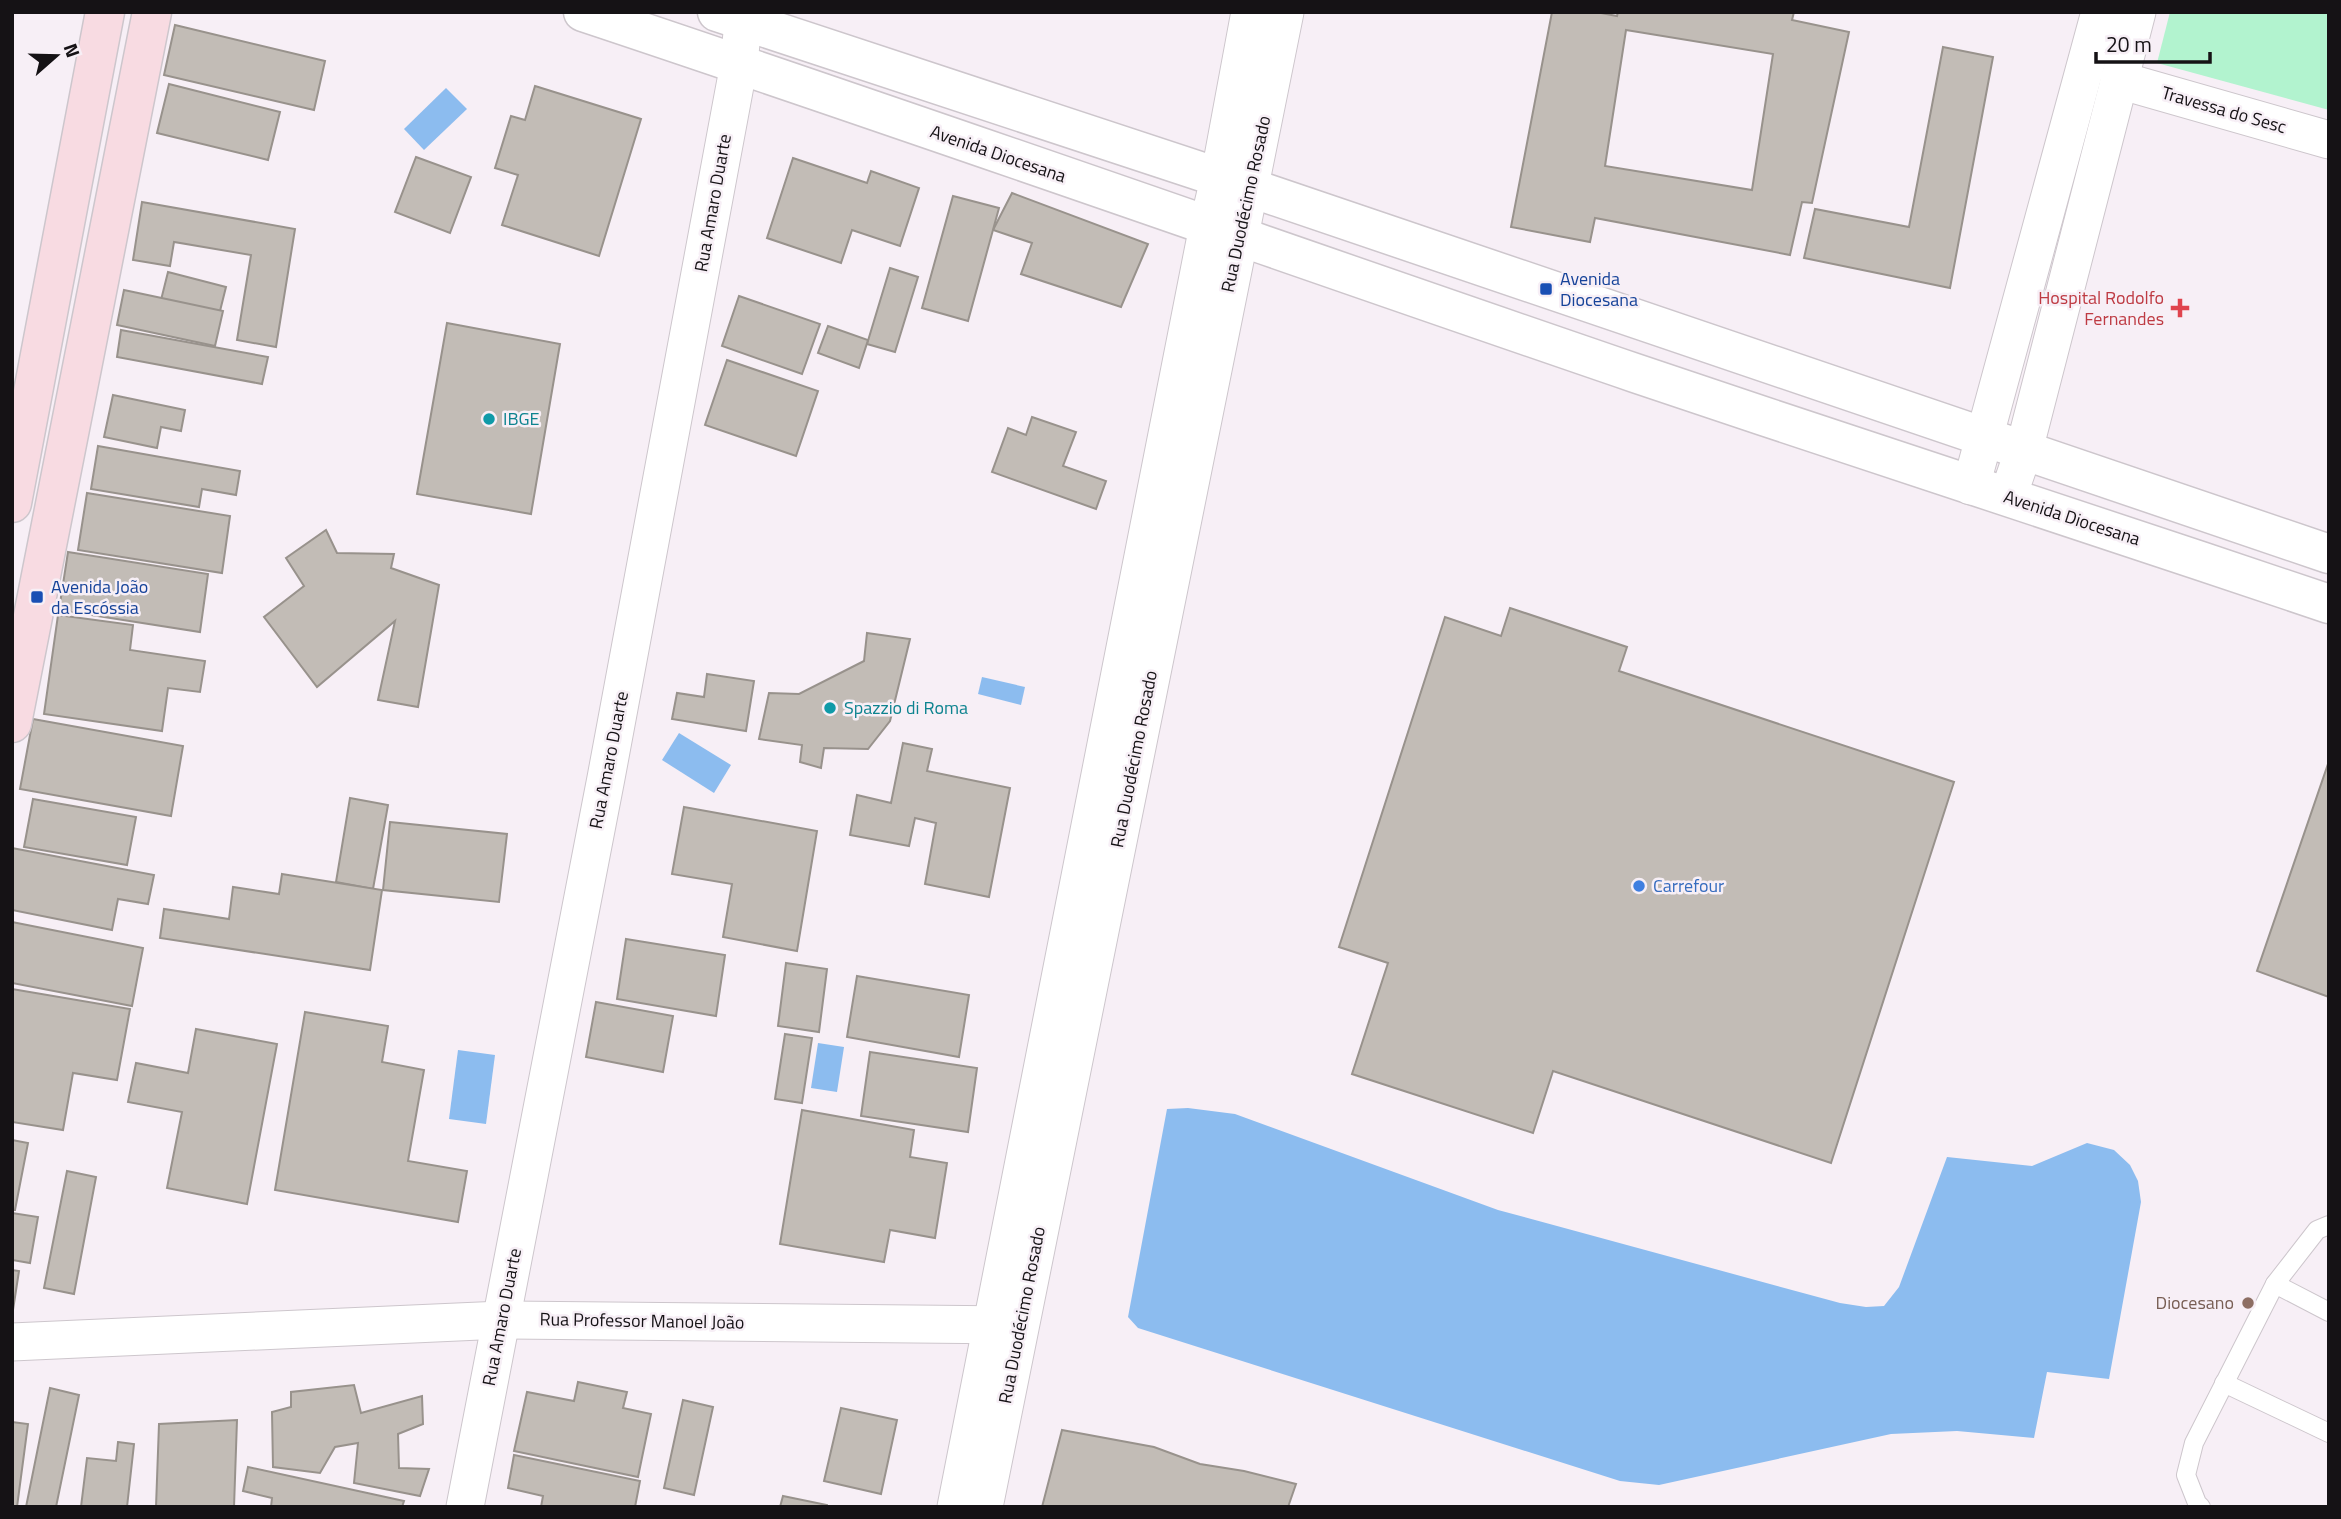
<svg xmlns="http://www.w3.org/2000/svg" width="2341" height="1519" font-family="'Titillium Web',sans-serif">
  <rect width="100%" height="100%" fill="#f7eff6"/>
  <path fill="#b2f3cf" d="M2170,12H2329V110L2157,63Z"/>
  <g fill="#8cbcef">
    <path d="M446,88L467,109L424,150L404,129Z"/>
    <path d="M982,677L1025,687L1021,705L978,694Z"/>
    <path d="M679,733L731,765L714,793L662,760Z"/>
    <path d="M818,1043L844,1047L837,1092L811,1088Z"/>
    <path d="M458,1050L495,1055L486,1124L449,1119Z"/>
    <path d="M1188,1108L1235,1114L1498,1210L1840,1303L1866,1307L1884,1306L1899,1287L1947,1157L2032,1166L2087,1143L2114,1150L2130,1165L2138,1181L2141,1202L2109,1379L2047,1372L2034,1438L1957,1431L1891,1434L1659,1485L1620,1481L1138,1328L1128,1317L1167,1109Z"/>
  </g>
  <g fill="#c2bcb6" stroke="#98928c" stroke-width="2" fill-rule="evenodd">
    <path d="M1552,12H1596L1617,16L1618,12H1794L1792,20L1849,32L1812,203L1802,202L1790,255L1595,218L1590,242L1511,227ZM1626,30L1773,54L1752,190L1605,166Z"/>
    <path d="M175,25L325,61L314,110L164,75Z"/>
    <path d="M1943,47L1993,57L1950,288L1804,258L1815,209L1909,227Z"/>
    <path d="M169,84L280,112L268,160L157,133Z"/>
    <path d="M535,86L641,119L599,256L502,225L518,175L495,168L511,116L525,120Z"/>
    <path d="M416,157L471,177L450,233L395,212Z"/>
    <path d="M793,158L867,183L871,171L919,188L900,246L852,230L841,263L767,238Z"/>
    <path d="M1012,193L1148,244L1121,307L1021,274L1032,243L993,230Z"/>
    <path d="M953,196L999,208L968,321L922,308Z"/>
    <path d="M142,202L295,229L276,347L237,340L251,255L174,242L170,266L133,260Z"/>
    <path d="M890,268L918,277L895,352L867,344Z"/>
    <path d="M168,272L226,287L219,315L161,300Z"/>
    <path d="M124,290L223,311L215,346L117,325Z"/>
    <path d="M739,296L820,324L802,374L722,346Z"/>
    <path d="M447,323L560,344L531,514L417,494Z"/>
    <path d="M828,326L868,340L859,368L818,353Z"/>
    <path d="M121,330L268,357L262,384L117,357Z"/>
    <path d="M727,360L818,391L796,456L705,425Z"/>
    <path d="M113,395L185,410L181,431L161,427L157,448L104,437Z"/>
    <path d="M1032,417L1076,432L1063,466L1106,481L1096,509L992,472L1008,428L1026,435Z"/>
    <path d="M98,446L240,471L236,495L202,489L199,507L91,489Z"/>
    <path d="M87,493L230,516L222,573L78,550Z"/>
    <path d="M326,530L337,553L394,554L391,568L439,585L418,707L378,700L395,621L317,687L264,617L304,586L286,558Z"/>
    <path d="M68,552L208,574L200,632L59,610Z"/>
    <path d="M1510,608L1627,647L1619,671L1954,782L1831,1163L1553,1071L1533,1133L1352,1074L1388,963L1339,947L1445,617L1501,636Z"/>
    <path d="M58,615L133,625L130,650L205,661L200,692L168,688L162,731L44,714Z"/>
    <path d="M867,633L910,639L890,721L868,749L824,748L821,768L800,762L802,745L759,739L769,693L799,694L864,661Z"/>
    <path d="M707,674L754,681L746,731L672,719L677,693L704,697Z"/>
    <path d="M33,719L183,746L171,816L20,789Z"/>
    <path d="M903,743L932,749L927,771L1010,788L989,897L925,884L936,823L915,818L909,846L850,835L857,795L891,803Z"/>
    <path d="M2329,761V997L2257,971Z"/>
    <path d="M350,798L388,805L373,889L336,882Z"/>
    <path d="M33,799L136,817L127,865L24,847Z"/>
    <path d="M684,807L817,831L797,951L723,937L732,884L672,874Z"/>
    <path d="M390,822L507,834L499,902L383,890Z"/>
    <path d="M12,848L154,875L148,904L118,899L112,930L12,910Z"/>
    <path d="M282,874L382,890L370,970L160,938L164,909L229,919L233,887L279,894Z"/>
    <path d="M12,922L143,948L132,1006L12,983Z"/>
    <path d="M626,939L725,955L716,1016L617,999Z"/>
    <path d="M786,963L827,969L819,1032L778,1026Z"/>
    <path d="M857,976L969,995L959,1057L847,1037Z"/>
    <path d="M12,989L130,1009L117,1080L73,1073L63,1130L12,1122Z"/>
    <path d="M596,1002L673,1016L663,1072L586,1057Z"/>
    <path d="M305,1012L388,1026L382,1062L424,1070L408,1161L467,1171L458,1222L275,1190Z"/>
    <path d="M196,1029L277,1044L247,1204L167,1188L182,1112L128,1102L136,1063L188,1073Z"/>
    <path d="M785,1034L812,1038L802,1103L775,1099Z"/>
    <path d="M870,1052L977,1068L968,1132L861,1116Z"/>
    <path d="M802,1110L914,1130L910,1157L947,1163L935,1238L890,1230L884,1262L780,1244Z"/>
    <path d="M12,1140L28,1143L15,1210H12Z"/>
    <path d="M67,1171L96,1177L74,1294L44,1288Z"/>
    <path d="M12,1213L38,1217L30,1263L12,1260Z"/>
    <path d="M12,1270L19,1271L13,1310H12Z"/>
    <path d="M578,1382L627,1392L623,1408L651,1414L638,1477L514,1451L527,1392L574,1401Z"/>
    <path d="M354,1385L361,1413L422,1396L423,1424L398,1434L399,1468L429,1469L420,1496L354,1483L358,1443L335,1447L320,1473L273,1467L272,1412L291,1407V1392Z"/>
    <path d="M50,1388L79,1395L56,1507H26Z"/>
    <path d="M683,1400L713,1407L694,1495L664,1488Z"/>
    <path d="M841,1408L897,1420L881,1494L824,1481Z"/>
    <path d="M237,1420L234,1507H156L159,1424Z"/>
    <path d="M12,1422L28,1424L17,1507H12Z"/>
    <path d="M1062,1430L1154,1447L1200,1464L1244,1471L1296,1484L1288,1507H1042Z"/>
    <path d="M118,1442L134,1444L127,1507H81L87,1458L116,1461Z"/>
    <path d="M514,1455L640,1481L635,1507H541L543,1496L508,1488Z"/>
    <path d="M248,1467L404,1501L402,1507H271L272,1498L243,1491Z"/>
    <path d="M783,1496L827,1505V1507H780Z"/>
  </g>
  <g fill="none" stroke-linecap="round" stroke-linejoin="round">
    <g stroke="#cdc6cc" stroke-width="20">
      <g id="service">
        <path d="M2275,1284L2329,1312"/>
        <path d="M2224,1383L2329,1433"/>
        <path d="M2201,1507L2197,1503L2186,1475L2194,1443L2275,1284L2317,1230L2329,1225"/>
      </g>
    </g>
    <g stroke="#cdc6cc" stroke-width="39">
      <g id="minor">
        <path d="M2119,80L2329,140"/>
        <path d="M1971,486L2100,12"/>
        <path d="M2008,496L2024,450L2137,12"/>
        <path d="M12,1342L502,1320L1015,1325"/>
        <path d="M465,1507L606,778L739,64L744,12"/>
        <path d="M956,1507L1208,226L1219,179L1250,12"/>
        <path d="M984,1507L1285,12"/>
      </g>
    </g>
    <g stroke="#cdc6cc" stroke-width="41">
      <g id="tertiary">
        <path d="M583,12C935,129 1284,253 1635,373C1866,451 2098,526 2329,604"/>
        <path d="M717,12L1251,188L2329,554"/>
      </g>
    </g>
    <g stroke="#cdc6cc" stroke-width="41">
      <g id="secondary">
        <path d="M12,503L105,12"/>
        <path d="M12,723L152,12"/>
      </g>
    </g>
    <use href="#service" stroke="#fff" stroke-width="18"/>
    <use href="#minor" stroke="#fff" stroke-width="37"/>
    <use href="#tertiary" stroke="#fff" stroke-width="38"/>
    <use href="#secondary" stroke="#f8dbe2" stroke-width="38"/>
  </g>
  <g fill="#1a4fb4" stroke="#f7eff6" stroke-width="2.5">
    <rect x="1539" y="282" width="14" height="14" rx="3.5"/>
    <rect x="30" y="590" width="14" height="14" rx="3.5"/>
  </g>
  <path fill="#e0444e" stroke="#f7eff6" stroke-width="2.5" d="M2176.5 297.5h7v7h7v7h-7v7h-7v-7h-7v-7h7z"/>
  <g fill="#0f9aa8" stroke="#f7eff6" stroke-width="2.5">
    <circle cx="489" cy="419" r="7"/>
    <circle cx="830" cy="708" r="7"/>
  </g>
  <circle fill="#3f7fe0" stroke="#f7eff6" stroke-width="2.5" cx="1639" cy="886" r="7"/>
  <circle fill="#8d6e63" stroke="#f7eff6" stroke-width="2.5" cx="2248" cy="1303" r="7"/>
  <g text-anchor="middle" stroke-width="5" stroke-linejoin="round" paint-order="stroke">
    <g font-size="18" fill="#151215" stroke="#f7eff6">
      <text transform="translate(2224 110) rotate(16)" y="6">Travessa do Sesc</text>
      <text transform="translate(998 154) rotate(19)" y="6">Avenida Diocesana</text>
      <text transform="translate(713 203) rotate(-80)" y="6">Rua Amaro Duarte</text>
      <text transform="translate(1246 204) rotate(-78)" y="6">Rua Duodécimo Rosado</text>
      <text transform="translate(2072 518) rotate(18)" y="6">Avenida Diocesana</text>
      <text transform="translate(1134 759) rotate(-79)" y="6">Rua Duodécimo Rosado</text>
      <text transform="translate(609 760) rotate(-79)" y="6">Rua Amaro Duarte</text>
      <text transform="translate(1022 1315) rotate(-79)" y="6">Rua Duodécimo Rosado</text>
      <text transform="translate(502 1317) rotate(-79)" y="6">Rua Amaro Duarte</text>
      <text transform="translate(642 1321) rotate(1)" y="6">Rua Professor Manoel João</text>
    </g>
    <g font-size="18" fill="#164399" stroke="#f7eff6" text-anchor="start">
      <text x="1560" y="285">Avenida<tspan x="1560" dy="21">Diocesana</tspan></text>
      <text x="51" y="593">Avenida João<tspan x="51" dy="21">da Escóssia</tspan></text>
    </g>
    <g font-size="18" fill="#be3a42" stroke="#f7eff6" text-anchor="end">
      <text x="2164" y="304">Hospital Rodolfo<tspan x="2164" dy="21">Fernandes</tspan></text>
    </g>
    <g font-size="18" fill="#0d838f" stroke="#f7eff6" text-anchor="start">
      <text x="503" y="425">IBGE</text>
      <text x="844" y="714">Spazzio di Roma</text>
    </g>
    <g font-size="18" fill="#366cbe" stroke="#f7eff6" text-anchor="start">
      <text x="1653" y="892">Carrefour</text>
    </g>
    <g font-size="18" fill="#785e54" stroke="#f7eff6" text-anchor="end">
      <text x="2234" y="1309">Diocesano</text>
    </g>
  </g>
  <rect width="2341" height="1519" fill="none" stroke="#151215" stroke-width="28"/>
  <g transform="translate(56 56) rotate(70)" stroke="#f7eff6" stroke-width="5" paint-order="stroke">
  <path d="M0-5L12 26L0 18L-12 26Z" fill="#151215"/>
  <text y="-10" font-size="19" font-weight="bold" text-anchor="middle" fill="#151215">N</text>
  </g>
  <path d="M2096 52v10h114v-10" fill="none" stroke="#151215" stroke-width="3.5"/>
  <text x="2106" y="52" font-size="21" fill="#151215" stroke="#f7eff6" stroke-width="5" paint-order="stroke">20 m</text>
</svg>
